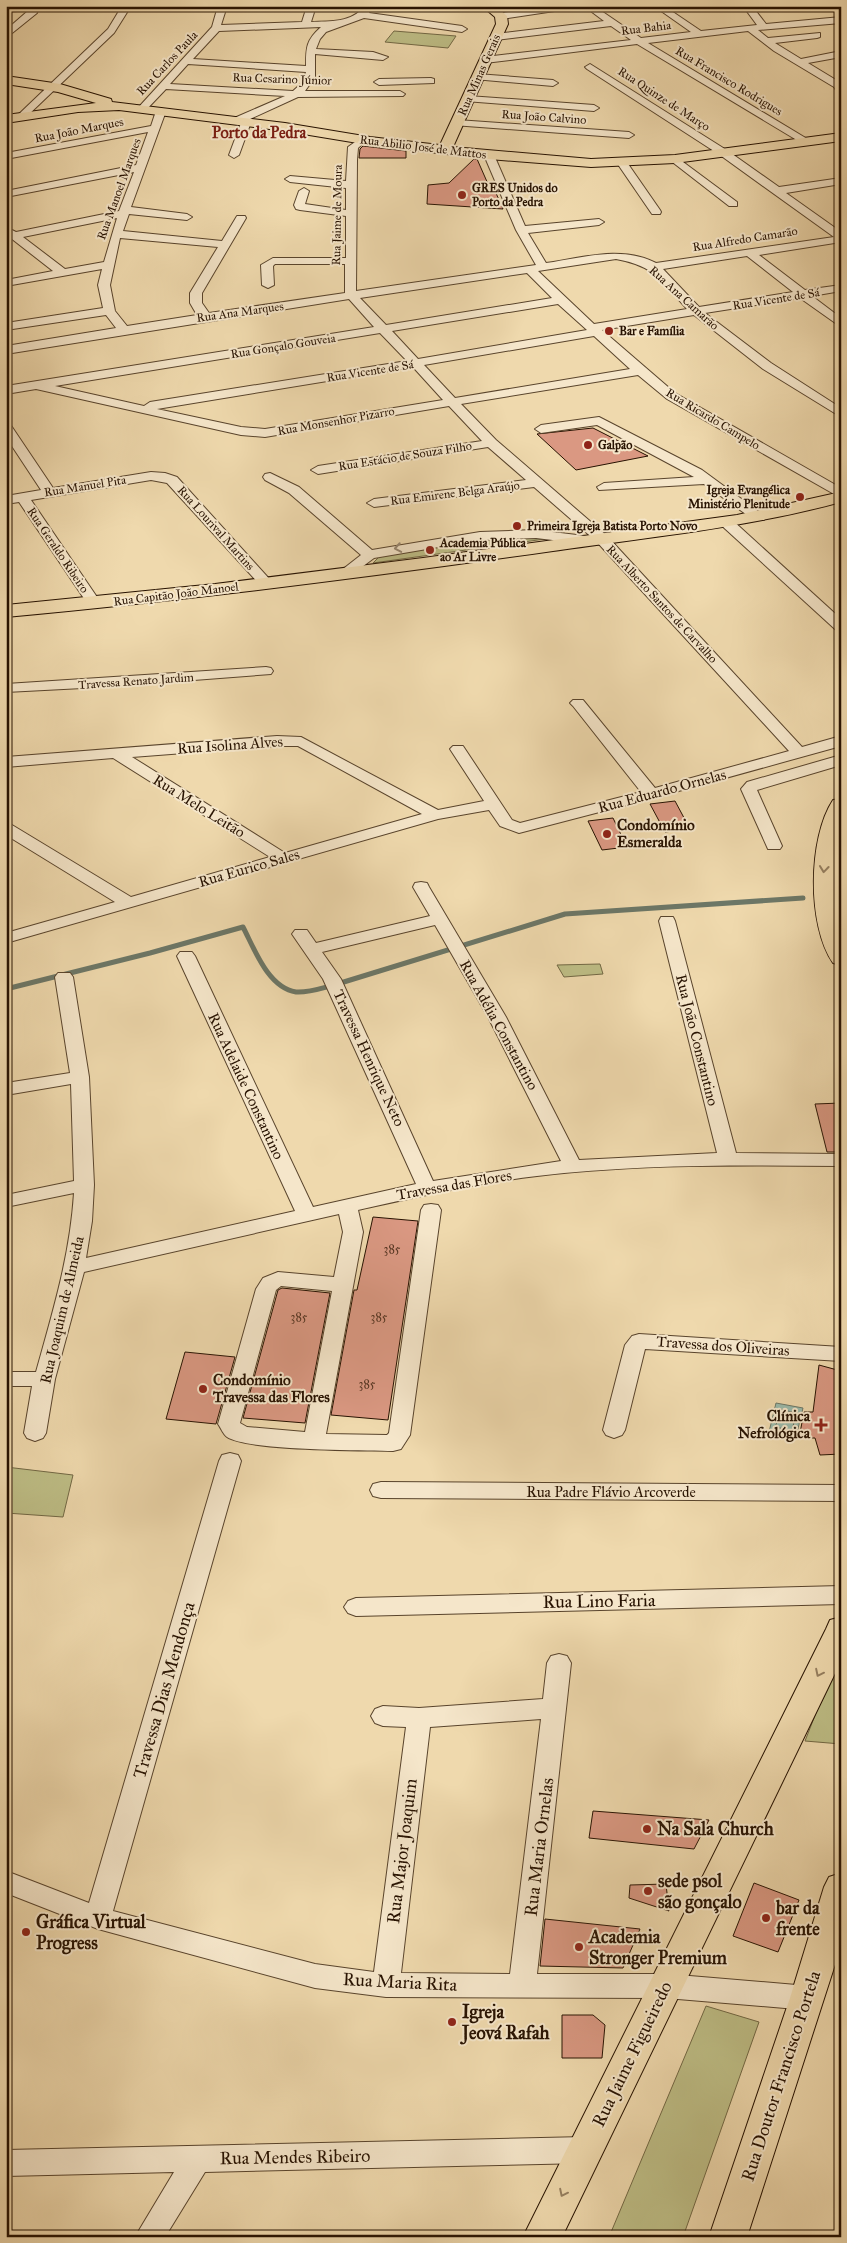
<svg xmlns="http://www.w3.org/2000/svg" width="847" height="2243" font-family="'IM FELL Great Primer',serif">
  <rect width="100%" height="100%" fill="#efd9ad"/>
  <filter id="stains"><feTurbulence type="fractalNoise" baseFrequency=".004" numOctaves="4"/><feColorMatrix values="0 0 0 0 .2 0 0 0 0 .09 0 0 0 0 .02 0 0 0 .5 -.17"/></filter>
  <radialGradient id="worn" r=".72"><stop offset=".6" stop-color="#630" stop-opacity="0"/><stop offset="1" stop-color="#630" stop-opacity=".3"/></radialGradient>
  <g fill="#bebe86" stroke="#726844">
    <path d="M394,31L456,36L448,48L385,42Z"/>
    <path d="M529,536L552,538L373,563L382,554L466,540Z"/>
    <path d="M600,964L603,974L564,977L557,965Z"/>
    <path d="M6,1467L73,1475L63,1517L6,1513Z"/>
    <path d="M841,1649V1744L805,1741Z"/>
    <path d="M706,2006L759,2022L683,2237H609Z"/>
  </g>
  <path fill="#9abaab" stroke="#6c7767" d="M776,1403L803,1408L796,1437L769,1432Z"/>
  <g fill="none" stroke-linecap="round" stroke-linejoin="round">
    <path stroke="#606656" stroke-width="1" d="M780,1409L796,1413L792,1431L776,1427Z"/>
    <path stroke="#6c7767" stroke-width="5" d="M6,989L150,953L243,927C254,948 268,988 296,992C308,993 322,988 334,985L565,914L803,898"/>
  </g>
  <g fill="#da9882" stroke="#271201">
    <path d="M363,146L406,151V158H359L360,149Z"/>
    <path d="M474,159H477L488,184H492L503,209L427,204L428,185L449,183Z"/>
    <path d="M593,428L648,456L576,470L537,434Z"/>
    <path d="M675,801L690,829L665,832L650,804Z"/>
    <path d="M613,818L627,847L602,850L588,821Z"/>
    <path d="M841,1103V1152H827L815,1104Z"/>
    <path d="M373,1217L418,1221L388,1420L331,1415L354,1290H357Z"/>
    <path d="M282,1288L330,1293L305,1423L243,1418L278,1290Z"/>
    <path d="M185,1352L235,1357L216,1424L166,1419Z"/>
    <path d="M819,1365L841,1371V1454L820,1455L815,1438H799L804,1412H813Z"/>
    <path d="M593,1811L709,1820L694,1849L589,1838Z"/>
    <path d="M754,1883L799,1900L778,1952L733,1936Z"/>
    <path d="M666,1884L669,1911L629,1898L630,1885Z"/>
    <path d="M545,1919L640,1929L623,1968L540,1966Z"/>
    <path d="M562,2015H593L605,2025L602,2058H562Z"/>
  </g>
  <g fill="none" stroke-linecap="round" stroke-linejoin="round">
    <g stroke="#59442c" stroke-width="2">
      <g id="minor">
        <path d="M6,6H44L38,9L37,13L6,38V30L29,10L6,12Z"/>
        <path d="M122,6H131L114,33L25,118H19V114L108,29Z"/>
        <path d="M218,6H227L221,25L302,22L307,6H316L311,22C329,21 353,23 364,6H373L369,13L462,26L467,29L462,32L364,18L326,32L320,39L316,49L373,52L388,57L383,60L315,54V77L305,91H400L405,94L403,96L298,97L248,120L251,122L239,155L234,158L229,155L241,123H232V119L285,96L166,89L145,111L142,112L137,109L212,27ZM321,27C306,40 306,48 306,66L193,59L219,31ZM188,64L306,72L303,82L293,91L170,84Z"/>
        <path d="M548,6H572L568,9L501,19L496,16L501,13Z"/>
        <path d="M584,6H594L641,38L691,32L654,6H664L701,31L757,25L743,6H752L766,24L841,17V23L758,30L768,38L820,33V37L817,38L775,43L801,59L841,51V57L808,63L841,83V94L838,93L834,87L774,51L748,31L648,43L809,140L810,142L805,145L637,44L485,63L480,60L485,57L631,40L611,26L496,40L491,37L496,34L604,21Z"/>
        <path d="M590,64L728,151L779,187L841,178V184L786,193L841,232V242L759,255L805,290L841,285V291L812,296L841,318V327L800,298L705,313L771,363L841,408V417L763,369L694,315L602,330L675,393L841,488V498L667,399L638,375L461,404L496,440L606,535L802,747L841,736V746L657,797L519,833L500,826L489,810L438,819L6,943V933L115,902L6,835V823L12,825L131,897L270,857L113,758L6,767V757L277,736L301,737L438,810L484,801L450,749L453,746H463L512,820L520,823L641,792L573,706L570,703L573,700H583L655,788L789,751L596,541L534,487L374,507L367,503L374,499L526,480L488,447L318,474L311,470L318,466L482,441L449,406L265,437L241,435L36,389L6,394V386L374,327L349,299L6,354V346L116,328L106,315L6,330V323L103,308L98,285L102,269L6,286V280L53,271L12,239L6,240V227L16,232L119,211L134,172L6,197V191L136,165L148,132L6,159V153L151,126L156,111L161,108L166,111L131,207L187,214L192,217L187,220L129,214L123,231L222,241L237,216H245L246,218L202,293V303L209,313L345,293V264H275L273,266L274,285L268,288L262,285L261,265L273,258H346V216L300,210L296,209L294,205L299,191L304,188L309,191L305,204L346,210V188L290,182L285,179L290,176L346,181L348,147L362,137L367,140L358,148L357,160L356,291L536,265L516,230L484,155L489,152L494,155L525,226L599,219L604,222L599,225L528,233L546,263C582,258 621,245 656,263L834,237L720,155L587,69L585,67ZM117,218L104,262L65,269L23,237ZM120,238L218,247L190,293V303L197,315L127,326L115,311L110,285ZM747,256L793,292L699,307L663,269ZM616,259C656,266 662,282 687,309L594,324L538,271ZM527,273L552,298L386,325L360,298ZM558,304L587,330L418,359L392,331ZM380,333L407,361L150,402L144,406L55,386ZM594,336L630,369L455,398L424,365ZM413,367L443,400L265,429L241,427L157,409ZM277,746H298L422,814L285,853L132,757Z"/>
        <path d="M477,74L553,80L558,83L553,86L474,79V75Z"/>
        <path d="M431,78L434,79V83L379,85L374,82L379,79Z"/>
        <path d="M468,96L594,105L599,108L594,111L465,101V97Z"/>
        <path d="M457,120L629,132L634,135L629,138L453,125V121Z"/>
        <path d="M675,156L737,202V206H729L671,161V157Z"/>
        <path d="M622,160L626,161L660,210L661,212L660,214H652L617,163Z"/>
        <path d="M599,417L702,470L766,517L764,520H754L704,484L599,490L597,487L604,483L694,477L597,425L541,433L535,429L541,425Z"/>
        <path d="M6,423L10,424L53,488L151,472L165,473L177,477L273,583L271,586H261L167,483L151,480L31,500L101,603L94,607L89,606L19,502L6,504V496L41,490L6,437Z"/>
        <path d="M270,473L299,487L372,550L480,532L536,530L585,536L592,540L585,544L536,538L480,540L374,558L350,576L345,577L338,573L361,555L289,493L265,480L263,477L265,474Z"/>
        <path d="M726,518L731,519L841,619V631L836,630L721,525L719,522L721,519Z"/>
        <path d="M266,667L271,668L273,671L271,674L102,687L6,692V684Z"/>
        <path d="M841,755V765L757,790L782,846L780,849H768L741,789L747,782Z"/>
        <path d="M421,882L427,883L429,887L506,1017L579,1160L717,1153L659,921L661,917H673L675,921L736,1153L841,1154V1166C740,1165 637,1164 537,1176C477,1183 417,1197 358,1210L363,1232L326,1434L387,1435L389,1433L421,1210L424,1205L431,1204L438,1205L441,1210L410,1435L401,1449L393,1451C363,1450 248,1451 227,1437C223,1434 221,1428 218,1424L256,1289L263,1278L278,1272L334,1277L343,1232L339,1214L84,1272L55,1379L46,1433L43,1438L35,1441L27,1438L24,1433L32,1386H6V1372H36C53,1311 70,1256 74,1193L6,1207V1195L74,1181L71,1084L6,1095V1083L70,1073L55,977L58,973H70L73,977L89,1077L94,1185L92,1221L86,1258L295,1211L177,956L180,952H192L195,956L313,1207L416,1184L323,979L292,934L295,930H307L316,943L430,916L413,887L415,883ZM435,925L488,1017L561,1161L433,1181L341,979L322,952ZM281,1286L332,1291L305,1432L247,1427L240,1423L276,1290Z"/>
        <path d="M639,1334L841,1347V1361L645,1349L625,1430L622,1435L614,1438L606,1435L603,1430L625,1345L632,1336Z"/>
        <path d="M230,1453L238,1455L241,1461L113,1911L315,1964L374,1972L406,1727L383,1726L375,1723L371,1716L375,1709L383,1706L419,1708L543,1699L547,1663L551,1656L559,1654L567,1656L571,1663L537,1974H666L808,1986L817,1990L821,1998L817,2006L808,2010L666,1998L386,1997L315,1988L98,1929L6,1893V1871L89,1903L219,1461L222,1455ZM541,1719L510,1974L401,1973L430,1727Z"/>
        <path d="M381,1482L841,1485V1501L381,1498L373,1496L370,1490L373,1484Z"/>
        <path d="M841,1586V1604L356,1616L348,1613L344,1607L348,1601L356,1598Z"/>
        <path d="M585,2137L595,2141L599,2150L595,2159L585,2163L205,2172L165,2237H135L174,2172L6,2176V2150Z"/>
      </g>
    </g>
    <g stroke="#271201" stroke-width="2">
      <g id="major">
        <path d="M482,6H496L507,16L508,24L453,147L591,159L675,155L841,133V141L675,163L591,167L489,159L370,145L285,131L119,110L78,112L6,123V115L96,103L58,92L6,84V76L60,84L111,99L112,102L285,123L370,137L440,145L496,24L495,17Z"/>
        <path d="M841,492V502C746,528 649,537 553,551C371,577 189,600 6,617V605L215,584L423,558L737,515Z"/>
        <path d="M841,799V840L835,881L841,922V965L833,963C807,925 808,838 833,800Z"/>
        <path d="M841,1617V1661L562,2237H523L826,1629L830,1620Z"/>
        <path d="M841,1873V1946L747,2237H709L790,1998L824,1887L829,1877Z"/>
      </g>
    </g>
    <use href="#minor" fill="#f5e6ca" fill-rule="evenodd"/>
    <use href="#major" fill="#efd9ad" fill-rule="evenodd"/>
  </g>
  <defs><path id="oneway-chevron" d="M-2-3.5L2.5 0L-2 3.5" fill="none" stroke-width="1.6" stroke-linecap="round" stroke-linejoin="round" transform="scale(1.25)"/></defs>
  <use stroke="#988770" href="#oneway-chevron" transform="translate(398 548) rotate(170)"/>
  <g stroke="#957f60">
    <use href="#oneway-chevron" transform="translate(824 869) rotate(96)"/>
    <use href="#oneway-chevron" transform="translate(819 1673) rotate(116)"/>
    <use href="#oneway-chevron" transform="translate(563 2193) rotate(116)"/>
  </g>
  <g fill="#8f2418" stroke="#f5e6ca" stroke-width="2">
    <circle cx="462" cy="195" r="5"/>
    <circle cx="609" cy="331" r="5"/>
    <circle cx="588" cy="445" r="5"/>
    <circle cx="800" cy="497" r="5"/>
    <circle cx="517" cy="526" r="5"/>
    <circle cx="430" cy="550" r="5"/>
    <circle cx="607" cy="834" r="5"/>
    <circle cx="203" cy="1389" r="5"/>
    <path d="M818.5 1417.5h5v5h5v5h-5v5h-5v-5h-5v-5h5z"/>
    <circle cx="647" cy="1829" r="5"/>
    <circle cx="648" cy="1891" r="5"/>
    <circle cx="766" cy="1918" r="5"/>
    <circle cx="26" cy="1932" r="5"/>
    <circle cx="579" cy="1947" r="5"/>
    <circle cx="452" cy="2022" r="5"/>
  </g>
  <g text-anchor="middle" stroke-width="4" stroke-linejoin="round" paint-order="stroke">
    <g font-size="12" fill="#271201" stroke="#f5e6ca">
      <text transform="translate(646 28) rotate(-7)" y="4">Rua Bahia</text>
      <text transform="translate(167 63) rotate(-47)" y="4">Rua Carlos Paula</text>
      <text transform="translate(479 75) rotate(-66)" y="4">Rua Minas Gerais</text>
      <text transform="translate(282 79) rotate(2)" y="4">Rua Cesarino Júnior</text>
      <text transform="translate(729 81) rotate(31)" y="4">Rua Francisco Rodrigues</text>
      <text transform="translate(664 99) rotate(33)" y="4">Rua Quinze de Março</text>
      <text transform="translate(544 117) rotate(4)" y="4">Rua João Calvino</text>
      <text transform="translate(79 130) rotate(-11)" y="4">Rua João Marques</text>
      <text transform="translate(423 147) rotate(7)" y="4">Rua Abilio José de Mattos</text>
      <text transform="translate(119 189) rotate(-70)" y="4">Rua Manoel Marques</text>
      <text transform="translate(337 215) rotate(-89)" y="4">Rua Jaime de Moura</text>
      <text transform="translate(745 239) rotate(-9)" y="4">Rua Alfredo Camarão</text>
      <text transform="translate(684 298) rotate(42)" y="4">Rua Ana Camarão</text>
      <text transform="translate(776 299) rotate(-9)" y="4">Rua Vicente de Sá</text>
      <text transform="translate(240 312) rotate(-8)" y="4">Rua Ana Marques</text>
      <text transform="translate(283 346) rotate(-9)" y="4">Rua Gonçalo Gouveia</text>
      <text transform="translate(370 371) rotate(-9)" y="4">Rua Vicente de Sá</text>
      <text transform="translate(713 419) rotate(31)" y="4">Rua Ricardo Campelo</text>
      <text transform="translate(336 421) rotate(-10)" y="4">Rua Monsenhor Pizarro</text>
      <text transform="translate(405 456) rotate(-9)" y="4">Rua Estácio de Souza Filho</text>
      <text transform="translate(85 486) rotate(-9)" y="4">Rua Manuel Pita</text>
      <text transform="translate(455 493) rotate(-7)" y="4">Rua Emirene Belga Araújo</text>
      <text transform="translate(216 528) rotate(48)" y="4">Rua Lourival Martins</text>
      <text transform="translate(58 550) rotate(56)" y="4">Rua Geraldo Ribeiro</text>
      <text transform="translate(176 594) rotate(-7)" y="4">Rua Capitão João Manoel</text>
      <text transform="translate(662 604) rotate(47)" y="4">Rua Alberto Santos de Carvalho</text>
      <text transform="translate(136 681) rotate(-4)" y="4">Travessa Renato Jardim</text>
    </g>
    <g font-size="12" font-weight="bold" fill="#271201" stroke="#f5e6ca" text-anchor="start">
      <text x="472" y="192">GRES Unidos do<tspan x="472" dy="14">Porto da Pedra</tspan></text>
      <text x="619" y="335">Bar e Família</text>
      <text x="598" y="449">Galpão</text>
      <text x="790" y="494" text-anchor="end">Igreja Evangélica<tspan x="790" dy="14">Ministério Plenitude</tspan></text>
      <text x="527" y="530">Primeira Igreja Batista Porto Novo</text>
      <text x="440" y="547">Academia Pública<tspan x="440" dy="14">ao Ar Livre</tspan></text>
    </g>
    <g font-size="12" fill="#543421">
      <text x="392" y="1253">385</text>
      <text x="299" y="1321">385</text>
      <text x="379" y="1321">385</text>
      <text x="367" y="1388">385</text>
    </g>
    <g font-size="15" fill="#271201" stroke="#f5e6ca">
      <text transform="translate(230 745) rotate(-4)" y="5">Rua Isolina Alves</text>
      <text transform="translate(662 791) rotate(-15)" y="5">Rua Eduardo Ornelas</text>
      <text transform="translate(199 806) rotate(32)" y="5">Rua Melo Leitão</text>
      <text transform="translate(249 868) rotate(-16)" y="5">Rua Eurico Sales</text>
      <text transform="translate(499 1025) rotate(61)" y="5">Rua Adélia Constantino</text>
      <text transform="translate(697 1040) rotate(76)" y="5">Rua João Constantino</text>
      <text transform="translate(369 1058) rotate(65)" y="5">Travessa Henrique Neto</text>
      <text transform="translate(246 1086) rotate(65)" y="5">Rua Adelaide Constantino</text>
      <text transform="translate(454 1185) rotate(-10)" y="5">Travessa das Flores</text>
      <text transform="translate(62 1310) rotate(-77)" y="5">Rua Joaquim de Almeida</text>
      <text transform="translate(723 1346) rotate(4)" y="5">Travessa dos Oliveiras</text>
      <text x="611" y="1497">Rua Padre Flávio Arcoverde</text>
    </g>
    <g font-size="15" font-weight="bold" fill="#271201" stroke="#f5e6ca" text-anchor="start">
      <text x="617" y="830">Condomínio<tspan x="617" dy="17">Esmeralda</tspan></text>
      <text x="213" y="1385">Condomínio<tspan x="213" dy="17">Travessa das Flores</tspan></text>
      <text x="810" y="1421" text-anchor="end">Clínica<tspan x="810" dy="17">Nefrológica</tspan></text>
    </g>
    <g font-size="16" font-weight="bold" fill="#7a1f14" stroke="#f5e6ca">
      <text x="259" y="138">Porto da Pedra</text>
    </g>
    <g font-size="18" fill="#271201" stroke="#f5e6ca">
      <text transform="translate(599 1601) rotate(-1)" y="6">Rua Lino Faria</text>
      <text transform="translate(164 1690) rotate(-74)" y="6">Travessa Dias Mendonça</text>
      <text transform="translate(539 1847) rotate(-83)" y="6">Rua Maria Ornelas</text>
      <text transform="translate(402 1851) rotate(-83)" y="6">Rua Major Joaquim</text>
      <text transform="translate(400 1982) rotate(3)" y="6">Rua Maria Rita</text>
      <text transform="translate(632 2054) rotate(-64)" y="6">Rua Jaime Figueiredo</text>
      <text transform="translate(781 2076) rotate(-72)" y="6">Rua Doutor Francisco Portela</text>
      <text transform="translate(295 2157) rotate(-1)" y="6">Rua Mendes Ribeiro</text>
    </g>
    <g font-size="18" font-weight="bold" fill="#271201" stroke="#f5e6ca" text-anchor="start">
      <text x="657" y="1835">Na Sala Church</text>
      <text x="658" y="1887">sede psol<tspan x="658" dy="21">são gonçalo</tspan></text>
      <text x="776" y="1914">bar da<tspan x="776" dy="21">frente</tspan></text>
      <text x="36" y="1928">Gráfica Virtual<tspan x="36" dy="21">Progress</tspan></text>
      <text x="589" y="1943">Academia<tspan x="589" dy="21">Stronger Premium</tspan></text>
      <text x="462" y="2018">Igreja<tspan x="462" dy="21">Jeová Rafah</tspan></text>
    </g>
  </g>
  <rect width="847" height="2243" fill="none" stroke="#efd9ad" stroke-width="25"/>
  <rect x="8" y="8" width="832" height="2228" fill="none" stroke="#271201" stroke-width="2.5"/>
  <rect x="12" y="12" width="822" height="2218" fill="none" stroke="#271201"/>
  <rect width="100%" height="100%" filter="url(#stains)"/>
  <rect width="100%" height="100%" fill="url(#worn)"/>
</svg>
